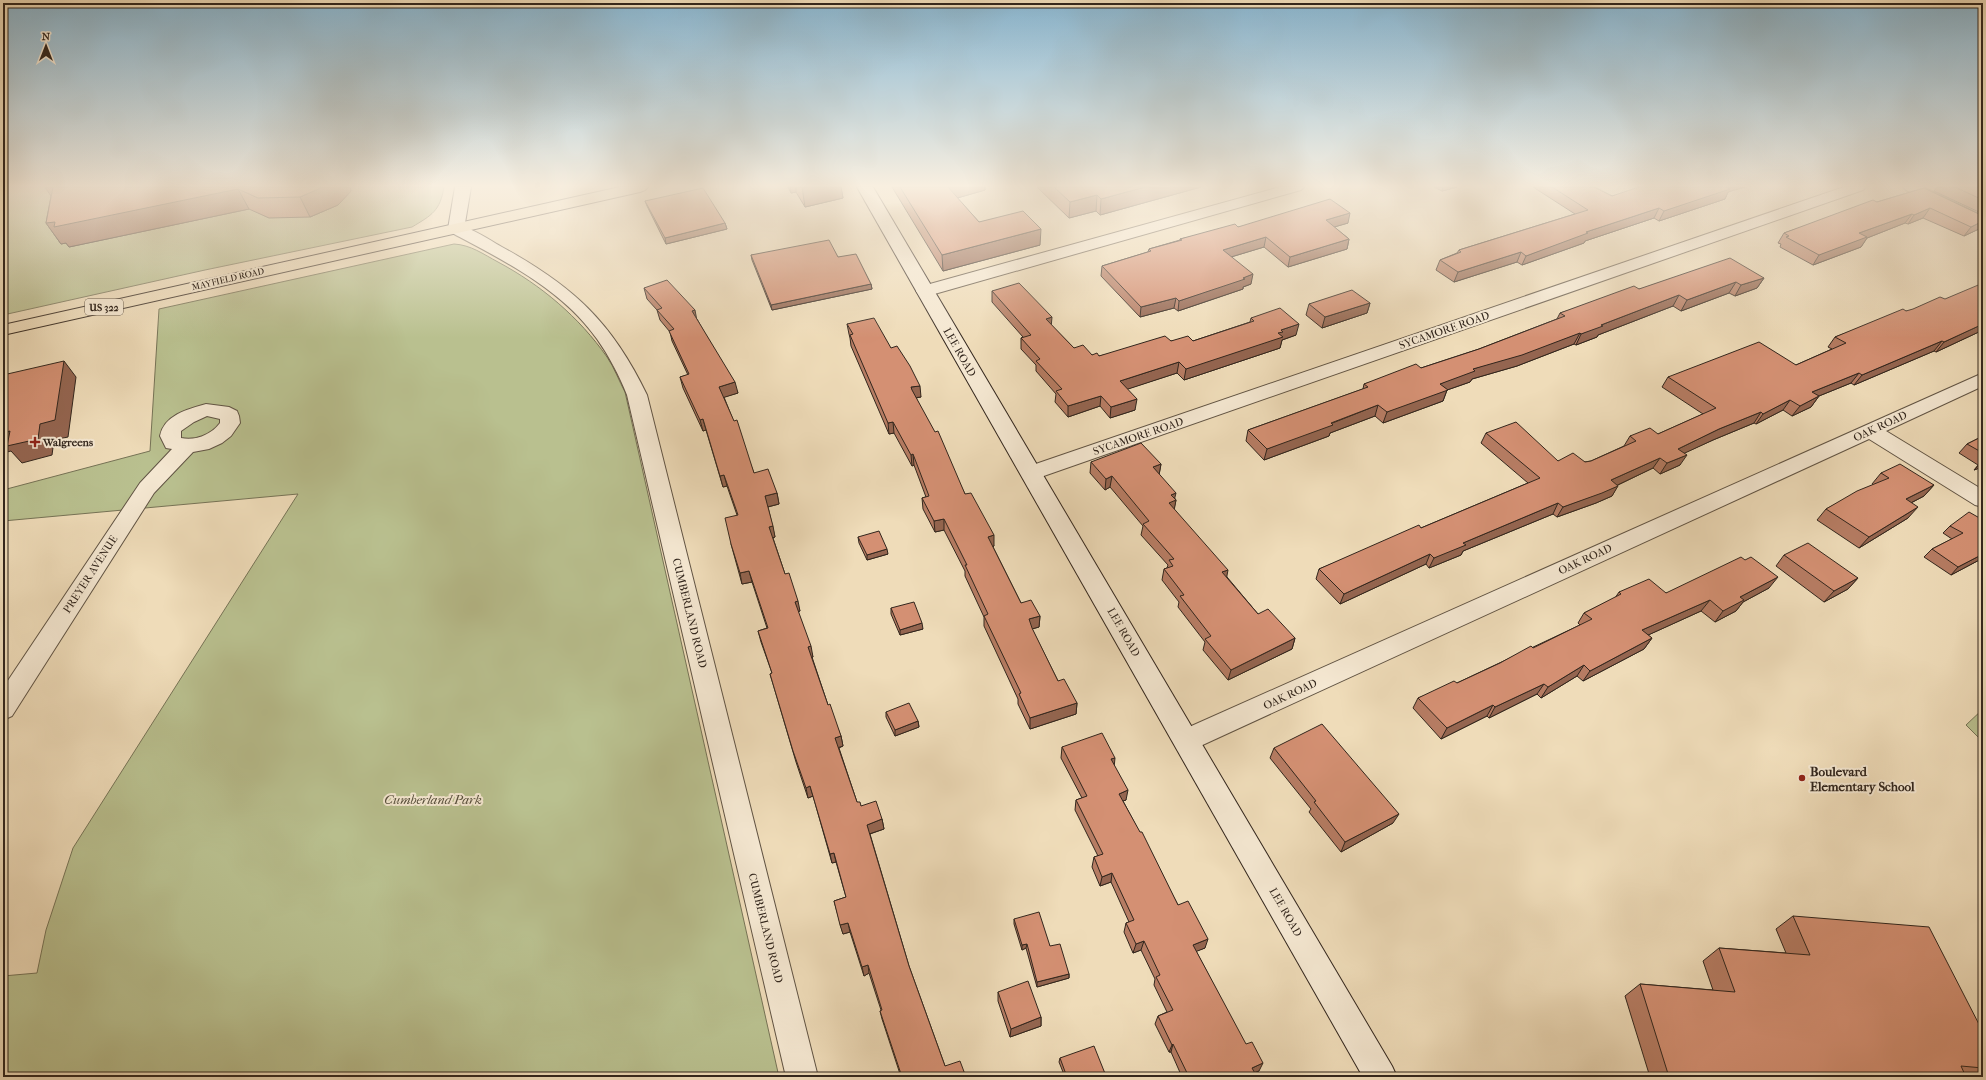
<svg xmlns="http://www.w3.org/2000/svg" width="1986" height="1080" font-family="'IM FELL French Canon',serif">
  <rect width="100%" height="100%" fill="#efdcb9"/>
  <filter id="stains"><feTurbulence type="fractalNoise" baseFrequency=".005" numOctaves="4"/><feColorMatrix values="0 0 0 0 .2 0 0 0 0 .09 0 0 0 0 .02 0 0 0 .5 -.17"/></filter>
  <radialGradient id="worn" r=".72"><stop offset=".6" stop-color="#630" stop-opacity="0"/><stop offset="1" stop-color="#630" stop-opacity=".3"/></radialGradient>
  <g fill="#b9c08f" stroke="#767356">
    <path d="M3,187H444C440,211 432,215 412,227L205,270L3,315Z"/>
    <path d="M454,244C471,245 483,254 498,262C541,285 579,317 607,357C614,367 619,381 625,392L779,1077H3V976L37,973L46,930L73,848L298,494L3,521V490L150,451L159,309Z"/>
    <path d="M1983,709V742L1966,725Z"/>
  </g>
  <g fill="none" stroke-linecap="round" stroke-linejoin="round">
    <g stroke="#615444" stroke-width="2">
      <g id="minor">
        <path d="M1280,187H1304L1301,190L931,295L925,296L919,295L916,291L919,287Z"/>
        <path d="M1844,187H1866L1863,190L1038,478L1031,480L1024,478L1021,473L1024,468Z"/>
        <path d="M1903,187H1923L1983,216V227L1906,190Z"/>
        <path d="M456,224C472,228 488,239 502,247C573,286 612,322 647,395L818,1077H786L627,395C619,375 609,356 597,339C562,289 503,260 450,232L448,229L450,226Z"/>
        <path d="M1983,373V386L1886,431L1983,490V507L1975,505L1869,439L1196,748L1187,751L1178,748L1174,740L1178,732Z"/>
        <path d="M206,404L229,407L237,411L239,416L240,423L231,436L222,443L209,449L193,452L154,493L12,716L3,720V688L140,483L172,449L166,448L160,436C164,415 188,409 206,404ZM207,416L220,419V423C211,435 195,441 181,438V431L194,422Z"/>
      </g>
    </g>
    <g stroke="#32261d" stroke-width="2">
      <g id="secondary">
        <path d="M455,187H471L464,229L462,232L456,234L450,232L448,229Z"/>
        <path d="M857,187H873L1392,1066L1397,1077H1363Z"/>
      </g>
    </g>
    <g stroke="#32261d" stroke-width="2">
      <path id="primary" d="M620,187H648L645,190L640,192L3,335V325Z"/>
    </g>
    <use href="#minor" fill="#f5e8d2" fill-rule="evenodd"/>
    <use href="#secondary" fill="#f5e8d2" fill-rule="evenodd"/>
    <use href="#primary" fill="#efdcb9" fill-rule="evenodd"/>
  </g>
  <g fill="#b67c63" stroke="#32261d">
    <path d="M45,187H350L351,191L338,205L310,217L269,218L249,209L69,247L66,243L61,244L46,223L51,196Z"/>
    <path d="M788,187H841L843,198L805,207L796,192L791,193Z"/>
    <path d="M892,187H985V190L957,198L979,222L1040,245L943,271Z"/>
    <path d="M1037,187H1201L1100,215L1096,211L1069,218Z"/>
    <path d="M1434,187H1457L1442,191Z"/>
    <path d="M1533,187H1594L1612,196L1728,192L1725,199L1659,221L1654,218L1585,241L1584,243L1522,265L1517,262L1454,282L1436,270L1440,260L1457,253L1459,250L1575,214Z"/>
    <path d="M1937,187H1983V214L1934,191Z"/>
    <path d="M1924,188L1983,216V225L1981,228L1964,236L1923,218L1908,224L1905,223L1867,238L1861,247L1813,265L1780,247L1781,244L1778,243L1784,233L1877,202Z"/>
    <path d="M645,201L725,223L727,229L666,244L647,206Z"/>
    <path d="M1348,223L1334,227L1349,239L1347,249L1288,267L1264,247L1231,257L1251,284L1243,287V289L1178,311L1174,308L1140,317L1101,276L1102,266L1148,252L1149,249L1180,240V239L1238,227Z"/>
    <path d="M751,255L838,257L871,284L872,289L772,310L752,260Z"/>
    <path d="M1764,278L1757,288L1735,296L1729,293L1681,311L1673,306L1598,335L1597,337L1576,345L1574,344L1517,366L1472,379L1470,382L1447,390L1443,401L1383,423L1375,416L1330,433L1329,436L1264,460L1246,441L1248,430L1363,389L1364,384L1421,368L1479,349L1557,319L1560,313L1639,289Z"/>
    <path d="M644,288L697,319L738,393L724,397L754,473L777,493L779,504L768,507L775,537L773,538L785,574L800,611L798,612L813,657H812L828,705L841,736L843,746L839,748L857,802L861,806L882,819L884,829L870,834L909,966L945,1066L966,1077H901L882,1019L880,1011L881,1010L869,973L864,976L850,932L843,934L834,901L846,897L836,862L832,863L813,796L808,798L796,762L773,684L770,674L772,673L761,642L758,631L767,628L752,582L742,584L731,544L737,515L727,486L723,487L706,430L703,431L683,388L680,377L688,375L672,341L670,332L660,320L657,310L647,299Z"/>
    <path d="M992,291L1051,325L1074,348L1092,355L1099,356L1171,341H1193L1250,322L1251,318L1296,335L1282,340L1280,348L1184,380L1177,373L1127,389L1135,410L1110,418L1100,406L1068,417L1055,402L1056,394L1036,371V365L1021,349V338L1023,337L992,302Z"/>
    <path d="M1370,303L1367,313L1322,328L1306,315L1309,304Z"/>
    <path d="M1906,311L1983,330L1936,352L1934,351L1854,385L1851,383L1819,396L1811,407L1792,416L1783,410L1756,424L1754,423L1713,440L1684,453L1680,465L1660,474L1653,468L1618,485L1612,496L1596,503L1557,517L1553,514L1463,551L1461,555L1429,568L1426,564L1340,604L1316,579L1319,569L1421,528L1528,483L1481,443L1486,433L1558,461L1585,462L1591,461L1624,446L1630,436L1658,434L1703,414L1662,387L1668,377L1796,365L1832,349L1828,347L1835,337Z"/>
    <path d="M847,324L891,348L921,397L916,398L965,494L994,546L993,547L1021,603L1040,616L1039,627L1032,629L1058,681L1077,703L1076,714L1030,729L1018,704V699L984,626V617L965,576V571L944,530L935,532L923,509L922,498L926,497L914,465L912,466L894,433L889,434L851,346L850,338L849,334Z"/>
    <path d="M1983,436V468L1982,467L1974,470L1978,465L1959,453L1967,444Z"/>
    <path d="M1091,462L1161,464L1159,475L1176,500L1174,509L1227,577L1258,614L1295,638L1292,649L1228,680L1203,650L1205,642L1178,607L1179,602L1162,580L1164,569L1167,568L1168,565L1141,535L1143,526L1110,487L1105,490L1090,473Z"/>
    <path d="M1881,473L1934,485L1924,496L1911,503L1908,518L1859,548L1817,520L1826,509L1873,485L1872,484Z"/>
    <path d="M1983,520V558L1951,575L1924,557L1932,549L1952,539L1943,533L1950,526Z"/>
    <path d="M858,537L888,554L867,560L859,543Z"/>
    <path d="M1784,555L1858,578L1848,589L1824,602L1776,566Z"/>
    <path d="M1769,588L1743,602L1736,611L1715,622L1701,611L1648,635L1652,638L1644,649L1583,681L1577,676L1541,698L1537,694L1489,718L1487,716L1441,739L1413,708L1418,698L1457,683L1580,625L1578,623L1584,613L1615,598L1619,592L1666,593Z"/>
    <path d="M891,608L923,629L900,635L891,614Z"/>
    <path d="M886,712L918,721L919,727L895,736L886,717Z"/>
    <path d="M1062,747L1114,765L1126,800L1123,801L1178,905L1205,948L1196,951L1259,1071L1255,1072L1257,1077H1182L1171,1052H1169L1155,1024L1158,1016L1167,1012L1154,985L1155,979L1141,950L1133,953L1124,932L1126,923L1129,922L1111,882L1100,886L1092,867L1094,857L1098,856L1075,810L1076,800L1082,798L1061,758Z"/>
    <path d="M1274,748L1393,823L1341,852L1309,812L1311,809L1270,758Z"/>
    <path d="M1793,916L1983,1032V1077H1650L1625,996L1640,984L1713,990L1703,961L1719,948L1786,953L1776,929Z"/>
    <path d="M1014,919L1050,946L1069,974V978L1037,987L1026,948L1022,950L1014,924Z"/>
    <path d="M998,992L1041,1017V1026L1010,1037L998,1001Z"/>
    <path d="M1060,1058L1105,1077H1065L1059,1062Z"/>
  </g>
  <g fill="#946550" stroke="#32261d">
    <path d="M45,187H56L58,206Z"/>
    <path d="M323,187H350L351,191L338,205L310,217L300,197Z"/>
    <path d="M790,187H796V192L791,193Z"/>
    <path d="M802,187H841L843,198L805,207Z"/>
    <path d="M946,187H985V190L947,201Z"/>
    <path d="M1145,187H1201L1100,215L1101,199Z"/>
    <path d="M1443,187H1457L1442,191Z"/>
    <path d="M1722,187H1745L1728,192L1725,199L1659,221L1664,211Z"/>
    <path d="M238,189L249,209L69,247L66,243L61,244L46,223Z"/>
    <path d="M1097,195L1096,211L1069,218L1070,202Z"/>
    <path d="M1659,208L1654,218L1585,241L1584,243L1522,265L1526,256L1586,232Z"/>
    <path d="M1930,208L1923,218L1908,224L1914,215Z"/>
    <path d="M1350,213L1348,223L1324,230L1326,220Z"/>
    <path d="M1912,214L1905,223L1867,238L1861,247L1813,265L1819,255L1859,233Z"/>
    <path d="M1983,221V225L1981,228L1964,236L1971,227Z"/>
    <path d="M725,223L727,229L666,244L665,238Z"/>
    <path d="M1041,229L1040,245L943,271L942,255Z"/>
    <path d="M1266,237L1264,247L1221,260L1223,250Z"/>
    <path d="M1349,239L1347,249L1288,267L1290,257Z"/>
    <path d="M1521,252L1517,262L1454,282L1458,272Z"/>
    <path d="M1253,274L1251,284L1243,287V289L1178,311L1179,301Z"/>
    <path d="M1764,278L1757,288L1735,296L1741,285Z"/>
    <path d="M1736,282L1729,293L1681,311L1687,300Z"/>
    <path d="M871,284L872,289L772,310L771,305Z"/>
    <path d="M1679,295L1673,306L1598,335L1597,337L1576,345L1581,334L1601,325Z"/>
    <path d="M1176,298L1174,308L1140,317L1141,307Z"/>
    <path d="M1370,303L1367,313L1322,328L1325,317Z"/>
    <path d="M695,310L697,321L692,311Z"/>
    <path d="M1052,317L1051,328L1046,319Z"/>
    <path d="M1299,324L1296,335L1282,340L1280,348L1184,380L1186,369L1281,330Z"/>
    <path d="M1983,324V330L1936,352L1944,342Z"/>
    <path d="M1580,333L1574,344L1517,366L1472,379L1470,382L1447,390L1443,401L1383,423L1387,412L1440,384L1473,369Z"/>
    <path d="M1942,341L1934,351L1854,385L1862,375Z"/>
    <path d="M64,361L76,377L68,437L54,440L52,455L22,463L11,451L3,453V433L40,424Z"/>
    <path d="M1179,362L1177,373L1119,392L1120,381Z"/>
    <path d="M1859,373L1851,383L1804,402L1812,392Z"/>
    <path d="M735,382L738,393L722,398L719,387Z"/>
    <path d="M920,386L921,397L912,398L911,387Z"/>
    <path d="M1101,396L1100,406L1068,417V406Z"/>
    <path d="M1819,396L1811,407L1792,416L1800,406Z"/>
    <path d="M1137,399L1135,410L1110,418L1111,407Z"/>
    <path d="M1790,400L1783,410L1756,424L1763,414Z"/>
    <path d="M1378,405L1375,416L1330,433L1329,436L1264,460L1267,449Z"/>
    <path d="M1761,412L1754,423L1713,440L1672,459L1678,449L1719,429Z"/>
    <path d="M703,419L706,430L703,431L700,420Z"/>
    <path d="M893,422L894,433L889,434L888,423Z"/>
    <path d="M913,454L914,465L912,466L911,455Z"/>
    <path d="M1687,455L1680,465L1660,474L1667,463Z"/>
    <path d="M1660,458L1653,468L1605,491L1611,480Z"/>
    <path d="M1983,461V466L1982,467L1974,470Z"/>
    <path d="M1161,464L1159,475L1153,467Z"/>
    <path d="M724,475L727,486L723,487L720,476Z"/>
    <path d="M1112,476L1110,487L1105,490L1106,479Z"/>
    <path d="M1934,485L1924,496L1897,510L1906,499Z"/>
    <path d="M1618,486L1612,496L1596,503L1557,517L1563,507Z"/>
    <path d="M777,493L779,504L767,507L765,496Z"/>
    <path d="M1176,493L1174,501L1176,500L1174,511L1169,503L1171,495Z"/>
    <path d="M1558,503L1553,514L1463,551L1461,555L1429,568L1434,558L1463,543Z"/>
    <path d="M1918,507L1908,518L1859,548L1869,537Z"/>
    <path d="M944,519V530L935,532L934,521Z"/>
    <path d="M773,526L775,537L772,538L769,527Z"/>
    <path d="M994,535V546L988,548V537Z"/>
    <path d="M887,549L888,554L867,560V555Z"/>
    <path d="M1430,554L1426,564L1340,604L1344,594Z"/>
    <path d="M1983,554V558L1951,575L1958,567Z"/>
    <path d="M1228,570L1226,581L1222,572Z"/>
    <path d="M749,571L752,582L742,584L740,573Z"/>
    <path d="M1778,577L1769,588L1743,602L1736,611L1715,622L1723,611L1740,597Z"/>
    <path d="M1858,578L1848,589L1824,602L1834,591Z"/>
    <path d="M1710,600L1701,611L1635,641L1642,630Z"/>
    <path d="M798,601L800,611L797,612L795,602Z"/>
    <path d="M1040,616L1039,627L1028,630L1029,619Z"/>
    <path d="M922,623L923,629L900,635V630Z"/>
    <path d="M1295,638L1292,649L1228,680L1231,670Z"/>
    <path d="M1652,638L1644,649L1583,681L1590,671Z"/>
    <path d="M811,646L813,657L810,658L808,647Z"/>
    <path d="M1584,665L1577,676L1541,698L1548,687Z"/>
    <path d="M1544,684L1537,694L1489,718L1495,707Z"/>
    <path d="M1077,703L1076,714L1030,729V718Z"/>
    <path d="M1493,705L1487,716L1441,739L1447,728Z"/>
    <path d="M918,721L919,727L895,736V730Z"/>
    <path d="M841,736L843,746L837,748L835,738Z"/>
    <path d="M1115,758L1114,768L1111,759Z"/>
    <path d="M810,786L813,796L808,798L806,788Z"/>
    <path d="M1128,790L1126,800L1117,803L1119,794Z"/>
    <path d="M1399,814L1393,823L1341,852L1345,842Z"/>
    <path d="M882,819L884,829L869,834L867,825Z"/>
    <path d="M834,853L836,862L832,863L830,854Z"/>
    <path d="M1112,873L1111,882L1100,886L1102,877Z"/>
    <path d="M848,923L850,932L843,934L840,925Z"/>
    <path d="M1208,939L1205,948L1190,954L1193,945Z"/>
    <path d="M1144,941L1141,950L1133,953L1136,944Z"/>
    <path d="M1027,944L1026,948L1022,950V945Z"/>
    <path d="M868,965L869,973L864,976L862,967Z"/>
    <path d="M1069,974V978L1037,987V982Z"/>
    <path d="M1041,1017V1026L1010,1037L1011,1029Z"/>
    <path d="M1173,1044L1171,1052H1169L1172,1045Z"/>
    <path d="M1263,1063L1259,1071L1248,1075L1252,1068Z"/>
  </g>
  <g fill="#d49073" stroke="#32261d">
    <path d="M53,187H323L300,197L258,198L238,189L54,227L55,222L46,223Z"/>
    <path d="M900,187H948L979,222L1023,211L1041,229L942,255Z"/>
    <path d="M1054,187H1145L1101,199L1097,195L1070,202Z"/>
    <path d="M1552,187H1594L1612,196L1639,187H1726L1730,189L1664,211L1659,208L1586,232L1588,233L1526,256L1521,252L1458,272L1440,260L1461,252L1459,250L1588,210Z"/>
    <path d="M1955,187H1983V200Z"/>
    <path d="M703,188L725,223L665,238L645,201Z"/>
    <path d="M1924,188L1983,216V221L1971,227L1930,208L1914,215L1912,214L1859,233L1867,237L1819,255L1786,237L1789,236L1784,233L1873,200L1877,202Z"/>
    <path d="M1330,199L1350,213L1326,220L1349,239L1290,257L1266,237L1223,250L1253,274L1243,278L1245,279L1179,301L1176,298L1141,307L1102,266L1151,251L1149,249L1182,240L1180,239L1235,224L1238,227Z"/>
    <path d="M829,240L838,257L856,254L871,284L771,305L751,255Z"/>
    <path d="M1730,258L1764,278L1741,285L1736,282L1687,300L1679,295L1601,325L1603,326L1581,334L1580,333L1522,355L1473,369L1475,371L1440,384L1448,390L1387,412L1378,405L1331,423L1333,425L1267,449L1248,430L1368,387L1364,384L1416,364L1421,368L1479,349L1565,316L1560,313L1634,286L1639,289Z"/>
    <path d="M667,280L695,310L692,311L735,382L719,387L734,421L737,420L754,473L768,469L777,493L765,496L773,526L769,527L785,574L789,573L798,601L795,602L811,646L808,647L828,705L830,704L841,736L835,738L857,802H860L861,806L876,801L882,819L867,825L909,966L945,1066L960,1061L966,1077H902L880,1011L882,1010L868,965L862,967L848,923L840,925L834,901L846,897L834,853L830,854L810,786L806,788L793,751L770,674L772,673L758,631L768,628L749,571L740,573L731,544L725,518L738,515L724,475L720,476L703,419L700,420L680,377L689,374L669,331L674,329L657,310L662,308L644,288Z"/>
    <path d="M1019,283L1052,317L1046,319L1074,348L1083,345L1092,355L1097,353L1099,356L1165,336L1171,341L1188,336L1193,341L1254,321L1251,318L1280,308L1299,324L1281,330L1283,332L1278,333L1283,337L1186,369L1179,362L1120,381L1137,399L1111,407L1101,396L1068,406L1056,391L1062,389L1036,361L1040,359L1021,338L1031,335L992,291Z"/>
    <path d="M1983,283V324L1944,342L1942,341L1862,375L1859,373L1812,392L1819,396L1800,406L1790,400L1763,414L1761,412L1719,429L1678,449L1687,455L1667,463L1660,458L1611,480L1618,486L1602,493L1563,507L1558,503L1463,543L1466,545L1434,558L1430,554L1344,594L1319,569L1419,525L1421,528L1540,478L1486,433L1516,422L1558,461L1573,453L1585,462L1591,461L1636,441L1630,436L1650,428L1658,434L1716,408L1668,377L1759,342L1796,365L1846,343L1835,337L1903,309L1906,311L1913,309L1940,297L1945,299Z"/>
    <path d="M1352,290L1370,303L1325,317L1309,304Z"/>
    <path d="M874,318L891,348L897,346L910,366L920,386L911,387L912,390L935,432L938,431L965,494L971,493L994,535L988,537L1021,603L1031,600L1040,616L1029,619L1032,628L1058,681L1064,679L1077,703L1030,718L1019,694L1021,693L984,616L988,614L965,565H967L944,519L934,521L922,498L929,496L913,454L911,455L893,422L888,423L850,335L853,334L847,324Z"/>
    <path d="M64,361L55,420L40,424L38,439L7,446L10,431L3,433V375Z"/>
    <path d="M1983,436V453L1967,444Z"/>
    <path d="M1141,443L1161,464L1153,467L1176,493L1171,495L1176,500L1169,503L1228,570L1222,572L1258,614L1268,609L1295,638L1231,670L1205,639L1211,636L1180,596L1184,595L1164,569L1173,566L1169,560L1174,559L1143,524L1149,521L1112,476L1106,479L1091,462Z"/>
    <path d="M1900,464L1934,485L1906,499L1918,507L1869,537L1826,509L1857,491L1889,478L1881,473Z"/>
    <path d="M1969,512L1983,520V554L1958,567L1932,549L1963,533L1950,526Z"/>
    <path d="M879,531L887,549L867,555L858,537Z"/>
    <path d="M1808,543L1858,578L1834,591L1784,555Z"/>
    <path d="M1741,557L1745,560L1751,557L1778,577L1740,597L1744,600L1723,611L1710,600L1642,630L1652,638L1590,671L1584,665L1548,687L1544,684L1495,707L1493,705L1447,728L1418,698L1454,681L1457,683L1500,663L1531,646L1533,648L1592,619L1584,613L1621,594L1619,592L1649,579L1666,593Z"/>
    <path d="M914,602L922,623L900,630L891,608Z"/>
    <path d="M909,703L918,721L895,730L886,712Z"/>
    <path d="M1322,724L1399,814L1345,842L1314,802L1316,801L1274,748Z"/>
    <path d="M1102,733L1115,758L1111,759L1128,790L1119,794L1140,832H1142L1178,905L1188,901L1208,939L1193,945L1246,1044L1252,1042L1263,1063L1252,1068L1257,1077H1189L1173,1044L1172,1045L1158,1016L1173,1010L1156,977L1160,975L1144,941L1136,944L1126,923L1134,920L1112,873L1102,877L1094,857L1103,854L1076,800L1087,796L1062,747Z"/>
    <path d="M1039,912L1050,946L1060,944L1069,974L1037,982L1027,944L1022,945L1014,919Z"/>
    <path d="M1793,916L1929,927L1983,1032V1068L1961,1066L1966,1077H1669L1640,984L1735,992L1719,948L1810,955Z"/>
    <path d="M1028,981L1041,1017L1011,1029L998,992Z"/>
    <path d="M1094,1046L1106,1076L1102,1077H1067L1060,1058Z"/>
  </g>
  <linearGradient id="sky" x2="0" y2="1"><stop stop-color="#89b7d2"/><stop offset="0.55" stop-color="#f8efe0"/><stop offset="1" stop-color="#f8efe0" stop-opacity="0"/></linearGradient>
  <rect width="1986" height="338" fill="url(#sky)"/>
  <g fill="#8f2418" stroke="#f5e8d2" stroke-width="1.5">
    <path d="M33 436h4v4h4v4h-4v4h-4v-4h-4v-4h4z"/>
    <circle cx="1802" cy="778" r="4"/>
  </g>
  <g text-anchor="middle" stroke-width="4" stroke-linejoin="round" paint-order="stroke">
    <g font-size="9" fill="#32261d" stroke="#f5e8d2">
      <text transform="translate(228 279) rotate(-13)" y="3">MAYFIELD ROAD</text>
    </g>
    <rect fill="#f5e8d2" stroke="#6c6053" stroke-width="1" x="85" y="299" width="38" height="16" rx="3"/>
    <g font-size="10" font-weight="bold" fill="#32261d">
      <text x="104" y="311">US 322</text>
    </g>
    <g font-size="11" fill="#32261d" stroke="#f5e8d2">
      <text transform="translate(1444 330) rotate(-19)" y="4">SYCAMORE ROAD</text>
      <text transform="translate(960 352) rotate(60)" y="4">LEE ROAD</text>
      <text transform="translate(1880 426) rotate(-25)" y="4">OAK ROAD</text>
      <text transform="translate(1138 436) rotate(-19)" y="4">SYCAMORE ROAD</text>
      <text transform="translate(1585 559) rotate(-25)" y="4">OAK ROAD</text>
      <text transform="translate(90 574) rotate(-57)" y="4">PREYER AVENUE</text>
      <text transform="translate(690 613) rotate(76)" y="4">CUMBERLAND ROAD</text>
      <text transform="translate(1124 632) rotate(60)" y="4">LEE ROAD</text>
      <text transform="translate(1290 694) rotate(-25)" y="4">OAK ROAD</text>
      <text transform="translate(1286 912) rotate(60)" y="4">LEE ROAD</text>
      <text transform="translate(766 928) rotate(76)" y="4">CUMBERLAND ROAD</text>
    </g>
    <g font-size="11" font-weight="bold" fill="#32261d" stroke="#f5e8d2" text-anchor="start">
      <text x="43" y="446">Walgreens</text>
    </g>
    <g font-size="13" font-weight="bold" fill="#32261d" stroke="#f5e8d2" text-anchor="start">
      <text x="1810" y="776">Boulevard<tspan x="1810" dy="15">Elementary School</tspan></text>
    </g>
    <g font-size="13" font-style="italic" fill="#544c3a" stroke="#f5e8d2">
      <text x="433" y="804">Cumberland Park</text>
    </g>
  </g>
  <rect width="1986" height="1080" fill="none" stroke="#efdcb9" stroke-width="16"/>
  <rect x="4" y="4" width="1978" height="1072" fill="none" stroke="#32261d" stroke-width="2"/>
  <rect x="8" y="8" width="1970" height="1064" fill="none" stroke="#32261d"/>
  <g transform="translate(46 46)" stroke="#f5e8d2" stroke-width="3" paint-order="stroke">
  <path d="M0-3L7 15L0 10L-7 15Z" fill="#32261d"/>
  <text y="-6" font-size="11" font-weight="bold" text-anchor="middle" fill="#32261d">N</text>
  </g>
  <rect width="100%" height="100%" filter="url(#stains)"/>
  <rect width="100%" height="100%" fill="url(#worn)"/>
</svg>
